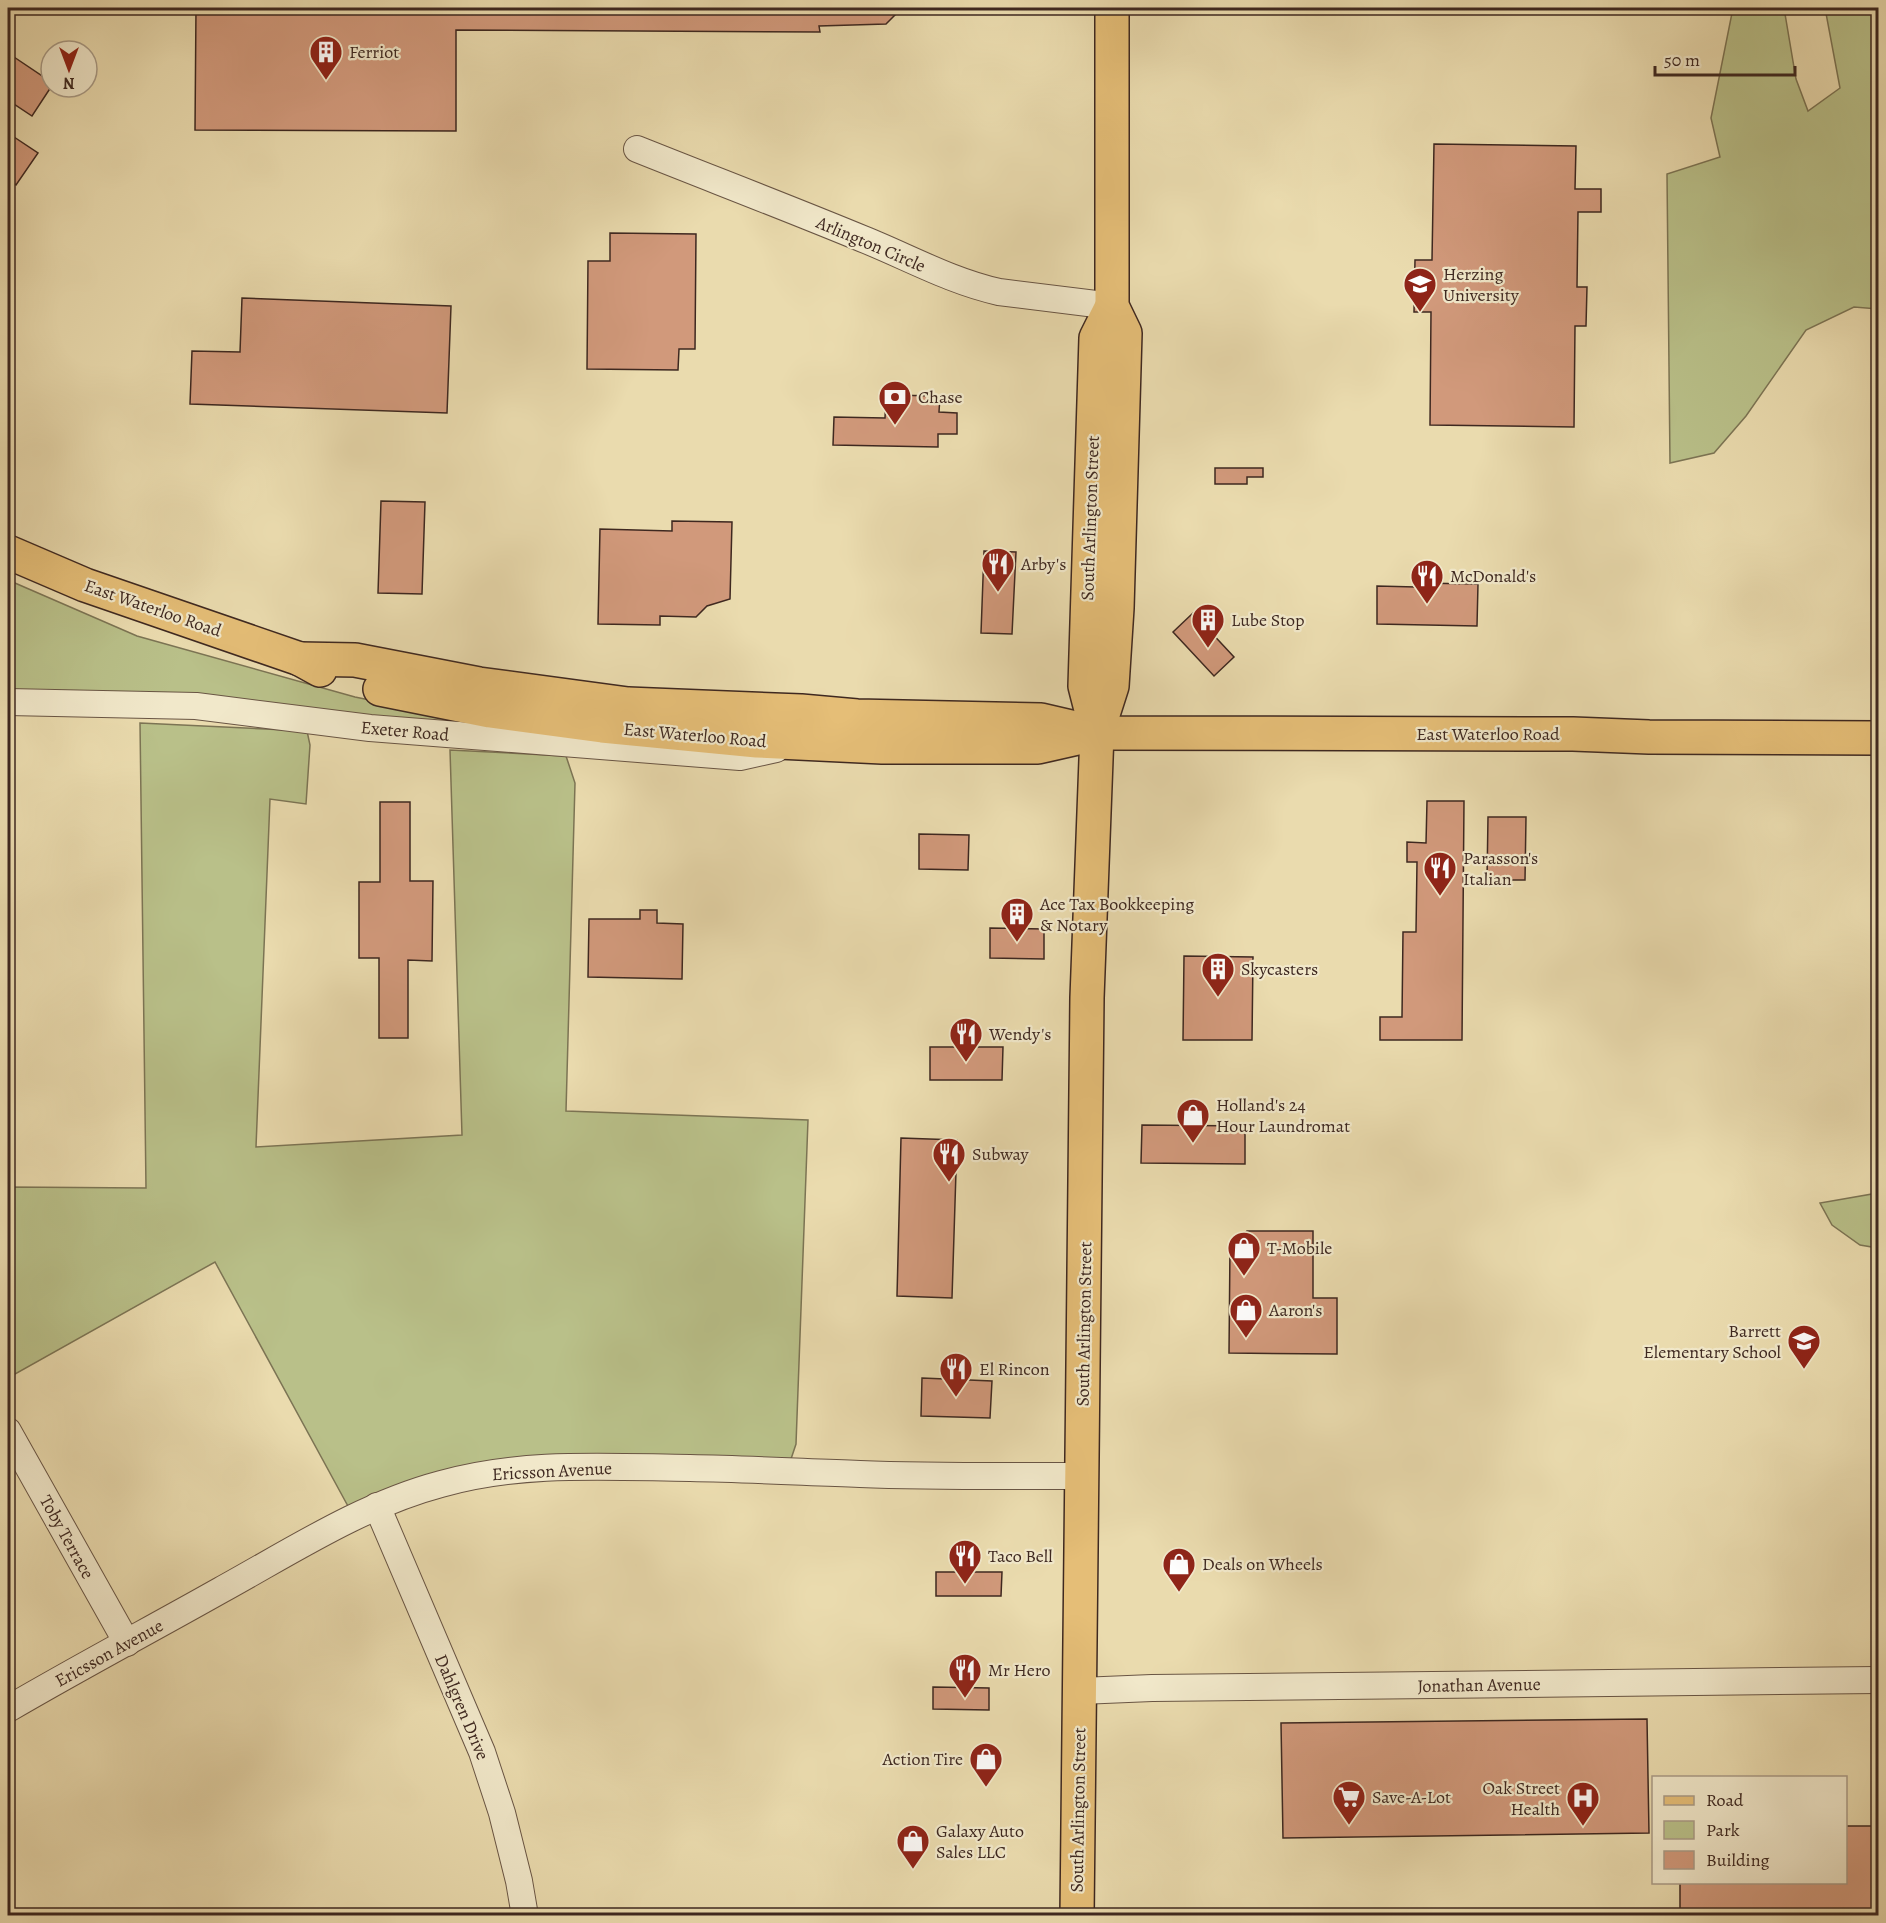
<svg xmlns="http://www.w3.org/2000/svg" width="1886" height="1923" font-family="Alegreya,serif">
  <rect width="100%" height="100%" fill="#eadbae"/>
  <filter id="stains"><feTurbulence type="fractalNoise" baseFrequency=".00333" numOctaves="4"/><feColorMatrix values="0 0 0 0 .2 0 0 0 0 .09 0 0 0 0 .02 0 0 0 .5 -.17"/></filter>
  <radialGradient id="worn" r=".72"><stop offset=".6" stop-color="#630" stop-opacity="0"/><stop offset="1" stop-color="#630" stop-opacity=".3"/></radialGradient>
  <g fill="#b9c089" stroke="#7c7454" stroke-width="1.5">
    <path d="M1733,8H1784L1796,79L1808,111L1840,88L1825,8H1878V309L1854,307L1806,330L1746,416L1714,453L1670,463L1667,174L1720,157L1711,118Z"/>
    <path d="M8,580L137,636L355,697L458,718L581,737L8,694Z"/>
    <path d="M140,723L307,731L310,745L306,804L270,799L256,1147L462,1135L450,750L566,756L575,783L566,1111L808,1120L796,1444L790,1462L619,1458L349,1508L215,1262L8,1378V1187L146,1188Z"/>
    <path d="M1878,1193V1248L1860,1245L1832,1225L1820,1203Z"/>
  </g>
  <g fill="#d1997b" stroke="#3e2820" stroke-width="1.5">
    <path d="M196,8H896L900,10L886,24L819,26L820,32L456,30V131L195,130Z"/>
    <path d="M8,53L51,82V87L32,116L8,100Z"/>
    <path d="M8,133L38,153L16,185L8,180Z"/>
    <path d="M1434,144L1576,146L1575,189H1601V212H1578L1577,287H1587L1586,326H1575L1574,427L1430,425L1431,312H1414L1415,260H1432Z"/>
    <path d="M610,233L696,234L695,349H679L678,370L587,369L588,261H610Z"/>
    <path d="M242,298L451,306L447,413L190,404L192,351L240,352Z"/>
    <path d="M886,395L940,396L939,412L957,413V434H938V447L833,445L834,417L885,418Z"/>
    <path d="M1215,468H1263V477H1247V484H1215Z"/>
    <path d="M381,501L425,502L422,594L378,593Z"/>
    <path d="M672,521L732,522L730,599L707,606L696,617L660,616V625L598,624L600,529L672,531Z"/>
    <path d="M984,551L1016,552L1012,634L981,633Z"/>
    <path d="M1416,583L1478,584L1477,626L1377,624V586L1416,587Z"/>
    <path d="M1193,613L1234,657L1214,676L1173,632Z"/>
    <path d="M1427,801H1464L1462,1040H1380V1017H1402L1403,932H1416L1417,862H1407V842L1426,843Z"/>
    <path d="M380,802H410V881H433L432,961L408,960V1038H379V958H359V882H380Z"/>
    <path d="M1488,817H1526L1525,880H1487Z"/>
    <path d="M919,834L969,835L968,870L919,869Z"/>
    <path d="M640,910H657V923L683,924L682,979L588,977L589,919H640Z"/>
    <path d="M990,928L1044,929V959L990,958Z"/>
    <path d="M1184,956L1253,957L1252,1040H1183Z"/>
    <path d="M930,1047H1003L1002,1080H930Z"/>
    <path d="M1142,1125L1245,1126V1164L1141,1163Z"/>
    <path d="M901,1138L957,1140L952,1298L897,1296Z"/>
    <path d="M1247,1231H1313V1298H1337V1354L1229,1353L1230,1247Z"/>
    <path d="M922,1378L992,1381L990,1418L921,1416Z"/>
    <path d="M936,1572H1002L1001,1596H936Z"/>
    <path d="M933,1687L989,1688V1710L933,1709Z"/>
    <path d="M1647,1719L1649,1833L1283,1838L1281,1723Z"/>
    <path d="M1846,1826H1878V1900H1876V1916H1680V1882H1846Z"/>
  </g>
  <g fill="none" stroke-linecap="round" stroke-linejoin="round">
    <g stroke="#695544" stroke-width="28">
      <g id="minor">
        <path d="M637,149C712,179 788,208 863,239C908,257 950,281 999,292L1112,306"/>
        <path d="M8,702L196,706L370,728L740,757L776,749"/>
        <path d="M8,1431L127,1643"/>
        <path d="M377,1506L482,1752L502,1813L519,1881L525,1916"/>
        <path d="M1080,1691L1152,1688L1878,1680"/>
        <path d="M8,1709C78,1668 150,1630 221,1590C292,1551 362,1505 441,1484C522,1461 606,1467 690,1468C747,1469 803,1472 860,1474C934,1477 1008,1476 1082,1476"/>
      </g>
    </g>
    <g stroke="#3e2820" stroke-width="36">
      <g id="major">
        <path d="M8,552L85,585L300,659L320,670"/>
        <path d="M300,659L355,660L479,684L628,704L801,711L857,716L1041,720L1097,733L1573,734L1649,737L1878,738"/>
        <path d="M380,689L490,711L602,726L757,741L882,747H1038L1091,735"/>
        <path d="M1097,733L1085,686L1096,338L1112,306"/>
        <path d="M1077,1916L1087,998L1097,733L1112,686L1117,608L1125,333L1112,306V8"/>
      </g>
    </g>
    <use href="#minor" stroke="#f1e8ca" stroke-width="26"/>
    <use href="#major" stroke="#e5be77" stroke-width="33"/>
  </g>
  <defs>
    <g id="building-pin" transform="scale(1.725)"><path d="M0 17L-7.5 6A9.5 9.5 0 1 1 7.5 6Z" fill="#8f2418" stroke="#f1e8ca"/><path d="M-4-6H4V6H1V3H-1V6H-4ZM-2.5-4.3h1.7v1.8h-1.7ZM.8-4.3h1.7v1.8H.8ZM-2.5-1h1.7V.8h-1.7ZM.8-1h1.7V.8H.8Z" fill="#fff"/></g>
    <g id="university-pin" transform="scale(1.725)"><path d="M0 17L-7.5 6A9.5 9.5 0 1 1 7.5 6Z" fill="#8f2418" stroke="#f1e8ca"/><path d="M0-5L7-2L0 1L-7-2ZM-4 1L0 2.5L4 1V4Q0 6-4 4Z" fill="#fff"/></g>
    <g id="bank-pin" transform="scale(1.725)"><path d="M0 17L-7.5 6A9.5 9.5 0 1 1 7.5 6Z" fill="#8f2418" stroke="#f1e8ca"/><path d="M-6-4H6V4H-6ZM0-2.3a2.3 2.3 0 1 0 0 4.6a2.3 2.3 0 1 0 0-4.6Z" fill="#fff"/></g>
    <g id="restaurant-pin" transform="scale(1.725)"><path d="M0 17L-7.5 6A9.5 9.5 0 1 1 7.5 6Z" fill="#8f2418" stroke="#f1e8ca"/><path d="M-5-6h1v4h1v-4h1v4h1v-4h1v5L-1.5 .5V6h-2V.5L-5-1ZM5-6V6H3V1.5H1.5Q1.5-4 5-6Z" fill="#fff"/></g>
    <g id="shop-pin" transform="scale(1.725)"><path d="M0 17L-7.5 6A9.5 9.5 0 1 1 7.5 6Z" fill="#8f2418" stroke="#f1e8ca"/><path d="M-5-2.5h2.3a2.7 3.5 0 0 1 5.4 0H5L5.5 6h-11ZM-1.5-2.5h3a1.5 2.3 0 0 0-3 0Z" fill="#fff"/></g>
    <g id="school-pin" transform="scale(1.725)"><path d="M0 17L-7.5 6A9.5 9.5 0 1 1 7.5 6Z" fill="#8f2418" stroke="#f1e8ca"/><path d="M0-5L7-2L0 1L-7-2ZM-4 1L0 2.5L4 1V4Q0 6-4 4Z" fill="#fff"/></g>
    <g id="supermarket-pin" transform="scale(1.725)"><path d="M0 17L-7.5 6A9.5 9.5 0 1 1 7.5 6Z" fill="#8f2418" stroke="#f1e8ca"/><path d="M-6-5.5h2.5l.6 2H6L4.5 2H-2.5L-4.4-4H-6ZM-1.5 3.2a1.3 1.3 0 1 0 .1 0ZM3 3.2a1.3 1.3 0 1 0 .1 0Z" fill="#fff"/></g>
    <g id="hospital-pin" transform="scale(1.725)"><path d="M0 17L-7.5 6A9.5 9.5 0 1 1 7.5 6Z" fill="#8f2418" stroke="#f1e8ca"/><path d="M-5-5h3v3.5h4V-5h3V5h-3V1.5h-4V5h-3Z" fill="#fff"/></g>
  </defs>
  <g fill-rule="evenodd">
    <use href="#building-pin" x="326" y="52"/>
    <use href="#university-pin" x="1420" y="284"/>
    <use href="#bank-pin" x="895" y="397"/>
    <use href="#restaurant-pin" x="998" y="564"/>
    <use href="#restaurant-pin" x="1427" y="576"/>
    <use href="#building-pin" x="1208" y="620"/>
    <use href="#restaurant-pin" x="1440" y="868"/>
    <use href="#building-pin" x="1017" y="914"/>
    <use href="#building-pin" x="1218" y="969"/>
    <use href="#restaurant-pin" x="966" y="1034"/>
    <use href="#shop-pin" x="1193" y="1115"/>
    <use href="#restaurant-pin" x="949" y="1154"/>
    <use href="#shop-pin" x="1244" y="1248"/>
    <use href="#shop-pin" x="1246" y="1310"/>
    <use href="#school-pin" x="1804" y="1341"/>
    <use href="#restaurant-pin" x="956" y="1369"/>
    <use href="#restaurant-pin" x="965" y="1556"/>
    <use href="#shop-pin" x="1179" y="1564"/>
    <use href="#restaurant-pin" x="965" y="1670"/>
    <use href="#shop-pin" x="986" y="1759"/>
    <use href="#supermarket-pin" x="1349" y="1797"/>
    <use href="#hospital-pin" x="1583" y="1798"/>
    <use href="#shop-pin" x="913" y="1841"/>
  </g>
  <g text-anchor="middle" stroke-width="4.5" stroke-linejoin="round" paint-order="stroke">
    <g font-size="18" fill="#3e2820" stroke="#f1e8ca" text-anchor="start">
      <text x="349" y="58">Ferriot</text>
      <text x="1443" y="280">Herzing<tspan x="1443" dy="21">University</tspan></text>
      <text x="918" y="403">Chase</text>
      <text x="1021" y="570">Arby's</text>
      <text x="1450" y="582">McDonald's</text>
      <text x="1231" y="626">Lube Stop</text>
      <text x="1463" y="864">Parasson's<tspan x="1463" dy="21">Italian</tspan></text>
      <text x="1040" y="910">Ace Tax Bookkeeping<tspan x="1040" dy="21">&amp; Notary</tspan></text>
      <text x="1241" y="975">Skycasters</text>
      <text x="989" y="1040">Wendy's</text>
      <text x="1216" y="1111">Holland's 24<tspan x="1216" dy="21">Hour Laundromat</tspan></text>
      <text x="972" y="1160">Subway</text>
      <text x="1267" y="1254">T-Mobile</text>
      <text x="1269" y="1316">Aaron's</text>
      <text x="1781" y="1337" text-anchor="end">Barrett<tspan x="1781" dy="21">Elementary School</tspan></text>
      <text x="979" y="1375">El Rincon</text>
      <text x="988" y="1562">Taco Bell</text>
      <text x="1202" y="1570">Deals on Wheels</text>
      <text x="988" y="1676">Mr Hero</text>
      <text x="963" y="1765" text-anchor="end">Action Tire</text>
      <text x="1560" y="1794" text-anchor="end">Oak Street<tspan x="1560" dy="21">Health</tspan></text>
      <text x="1372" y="1803">Save-A-Lot</text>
      <text x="936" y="1837">Galaxy Auto<tspan x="936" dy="21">Sales LLC</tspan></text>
    </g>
    <g font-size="18" fill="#3e2820" stroke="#f1e8ca">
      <text transform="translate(871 244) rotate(23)" y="6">Arlington Circle</text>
      <text transform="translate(1090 518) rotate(-88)" y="6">South Arlington Street</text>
      <text transform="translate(153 608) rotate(19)" y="6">East Waterloo Road</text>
      <text transform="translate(405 731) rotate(5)" y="6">Exeter Road</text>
      <text x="1488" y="740">East Waterloo Road</text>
      <text transform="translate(695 735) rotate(5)" y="6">East Waterloo Road</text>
      <text transform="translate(1084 1324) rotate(-89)" y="6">South Arlington Street</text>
      <text transform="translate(552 1471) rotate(-3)" y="6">Ericsson Avenue</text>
      <text transform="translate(67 1537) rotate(61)" y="6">Toby Terrace</text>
      <text transform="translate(109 1653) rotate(-29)" y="6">Ericsson Avenue</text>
      <text transform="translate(1479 1685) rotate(-1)" y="6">Jonathan Avenue</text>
      <text transform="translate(462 1707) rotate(67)" y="6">Dahlgren Drive</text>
      <text transform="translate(1078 1810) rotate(-89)" y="6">South Arlington Street</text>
    </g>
  </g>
  <rect width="1886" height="1923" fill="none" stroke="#eadbae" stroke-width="30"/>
  <rect x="9" y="9" width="1868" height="1905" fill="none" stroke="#3e2820" stroke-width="3"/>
  <rect x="15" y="15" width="1856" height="1893" fill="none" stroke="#3e2820" stroke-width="1.5"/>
  <rect x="1652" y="1776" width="195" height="108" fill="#f1e8ca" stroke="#a99b86" stroke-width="1.5"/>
  <rect x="1664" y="1796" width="30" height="9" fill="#e5be77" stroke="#a99b86" stroke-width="1.5"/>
  <text x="1706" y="1806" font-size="18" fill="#3e2820">Road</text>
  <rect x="1664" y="1821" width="30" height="18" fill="#b9c089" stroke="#a99b86" stroke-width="1.5"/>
  <text x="1706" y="1836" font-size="18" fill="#3e2820">Park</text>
  <rect x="1664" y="1851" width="30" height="18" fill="#d1997b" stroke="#a99b86" stroke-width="1.5"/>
  <text x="1706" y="1866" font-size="18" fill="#3e2820">Building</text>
  <g transform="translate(69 69) rotate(180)"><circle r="28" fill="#f1e8ca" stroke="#a99b86" stroke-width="1.5"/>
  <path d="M0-4.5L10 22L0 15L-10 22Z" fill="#8f2418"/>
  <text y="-9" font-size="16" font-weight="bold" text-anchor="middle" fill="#3e2820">N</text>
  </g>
  <path d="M1655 66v9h140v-9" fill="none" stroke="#3e2820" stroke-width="3"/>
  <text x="1664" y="66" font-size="18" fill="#3e2820" stroke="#f1e8ca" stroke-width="4.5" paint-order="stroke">50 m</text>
  <rect width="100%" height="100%" filter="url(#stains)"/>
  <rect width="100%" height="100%" fill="url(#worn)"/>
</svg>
